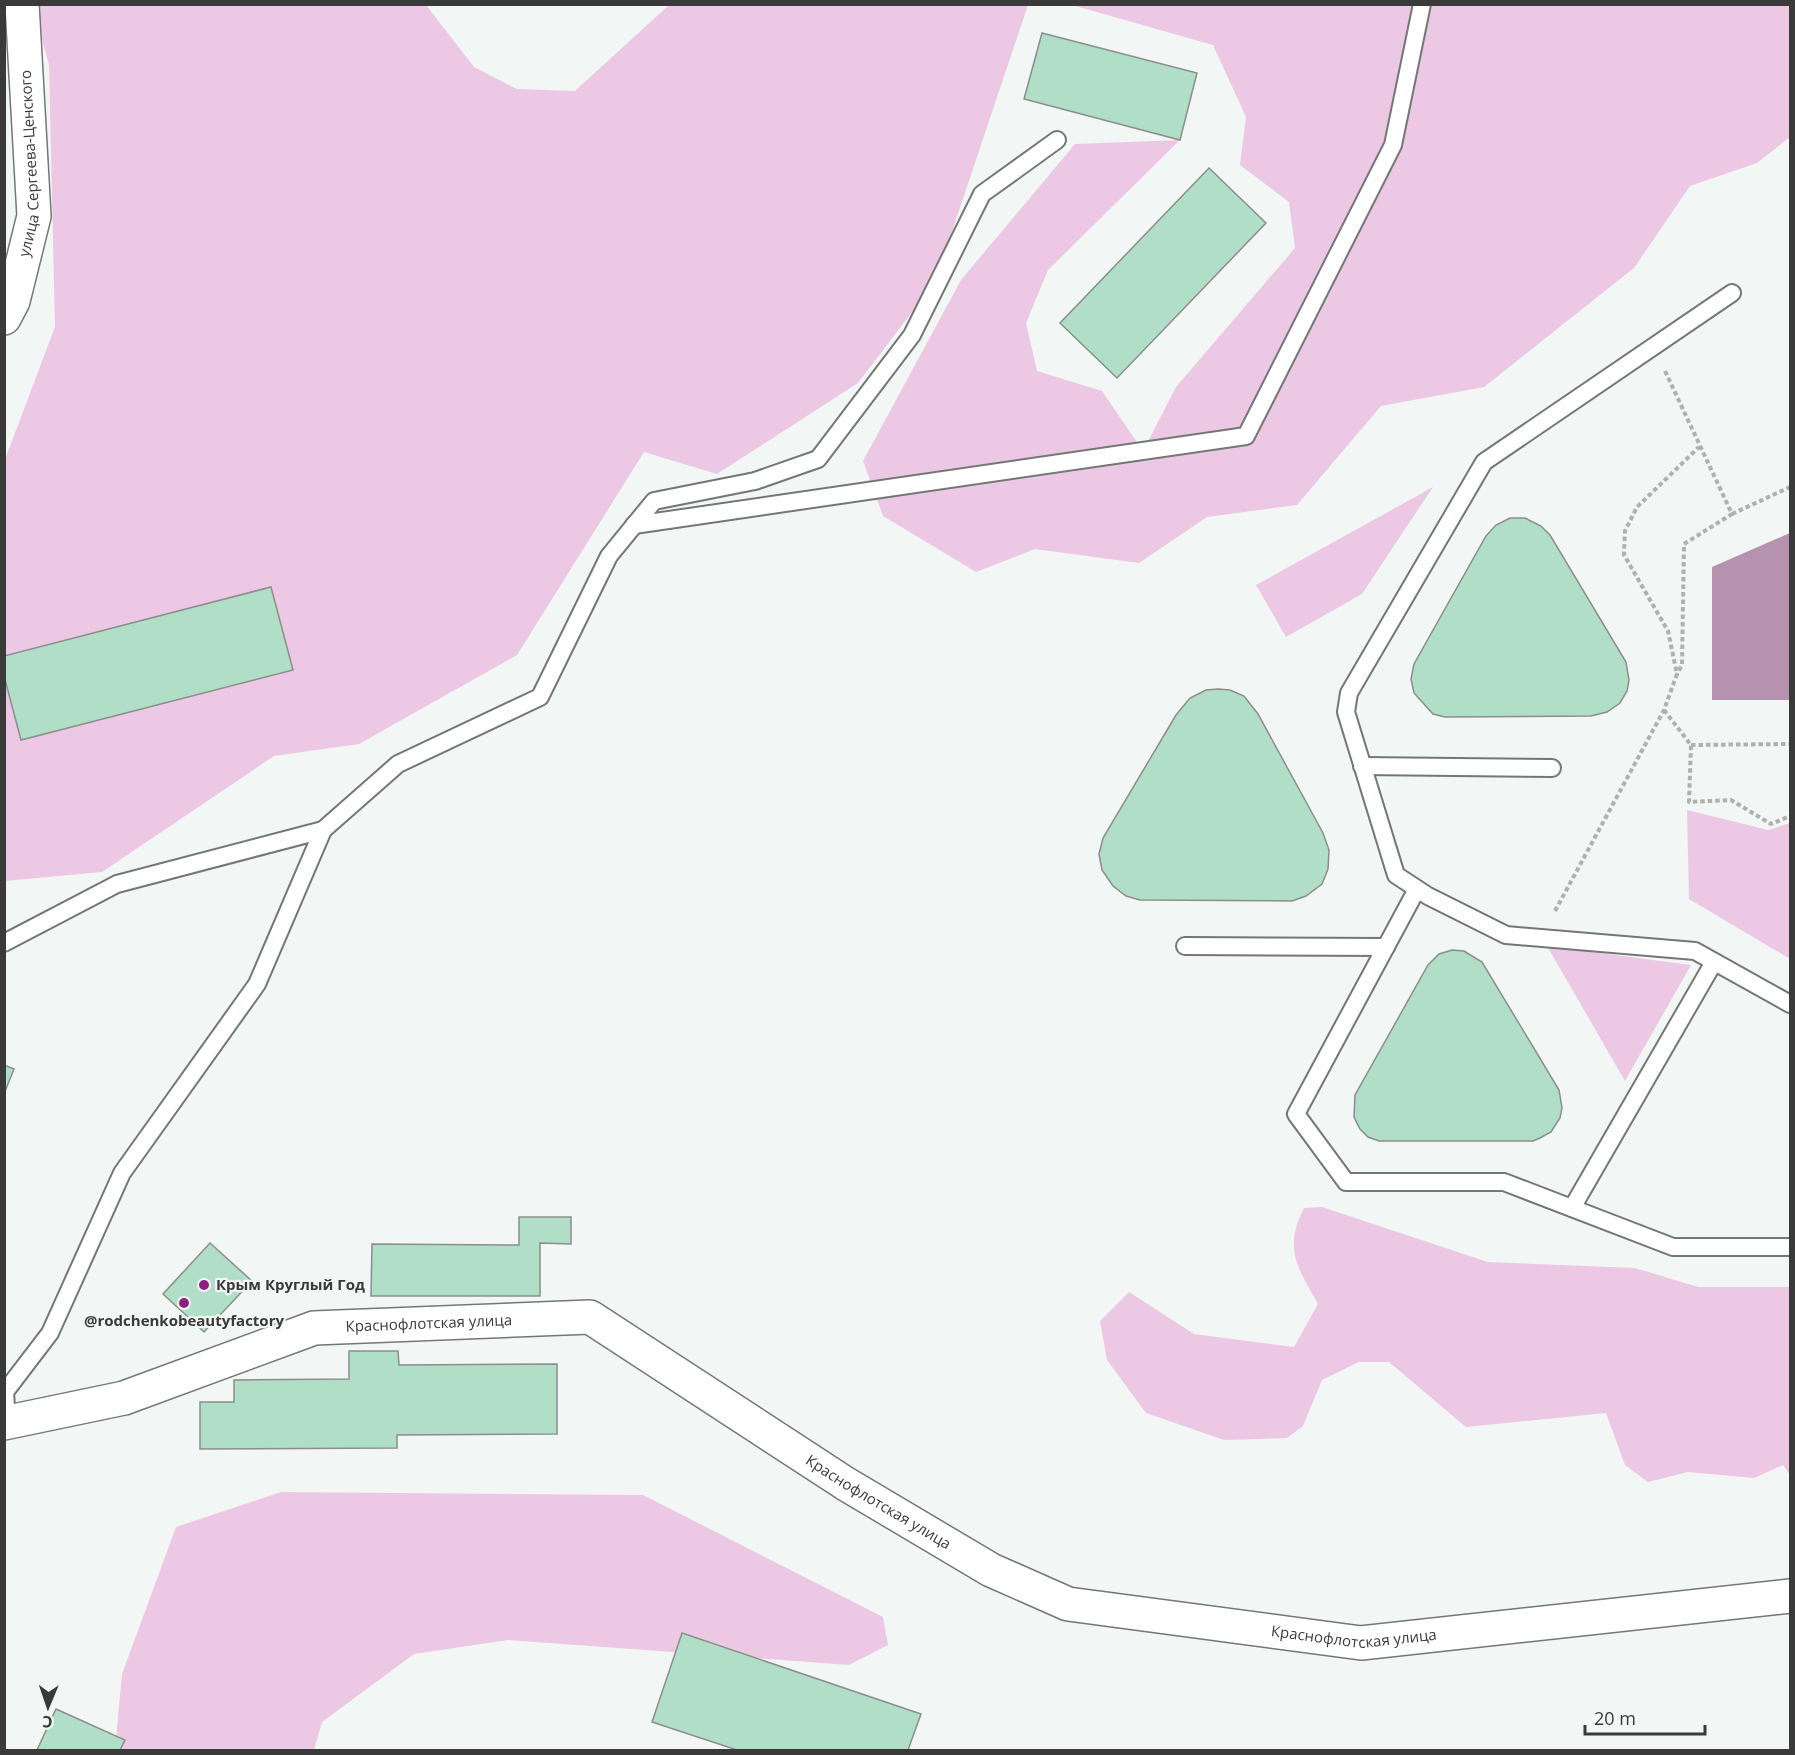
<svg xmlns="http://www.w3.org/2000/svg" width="1795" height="1755" font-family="'Open Sans',sans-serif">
  <rect width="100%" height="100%" fill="#f2f6f4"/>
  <g fill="#edc8e5">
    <path d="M37,5H426L474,67L517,89L575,91L669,5H1028L935,282L858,383L717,474L644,452L517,655L359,744L274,756L102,872L5,881L4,462L55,327L49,65L35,14Z"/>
    <path d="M1072,5H1790V137L1757,163L1690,186L1634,268L1484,387L1381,406L1297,505L1207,517L1139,563L1035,549L976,572L883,516L863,461L961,280L1075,144L1180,140L1048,270L1026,323L1037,371L1102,391L1143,451L1176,387L1295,248L1289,202L1240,165L1246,117L1213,45Z"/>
    <path d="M1433,487L1362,594L1286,637L1256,585Z"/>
    <path d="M1687,810L1768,830L1790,823V959L1689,899Z"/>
    <path d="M1547,946L1691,965L1625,1081Z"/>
    <path d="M1322,1207L1488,1262L1635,1268L1698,1287H1790V1475L1783,1465L1754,1478L1688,1472L1648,1482L1625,1465L1606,1413L1466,1427L1389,1362H1359L1322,1380L1303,1426L1287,1438L1224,1440L1146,1413L1107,1360L1100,1321L1129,1292L1194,1334L1294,1347L1318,1304C1298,1268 1283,1249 1304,1208Z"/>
    <path d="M281,1492L643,1495L883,1617L888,1645L849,1665L508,1640L414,1654L322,1722L314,1750H115L122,1674L176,1527Z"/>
  </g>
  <path fill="#b592ae" d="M1790,533V700H1712V567Z"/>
  <g fill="#b1dec6" stroke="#8b8e8c" stroke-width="1.5">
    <path d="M1042,33L1197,73L1180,140L1024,99Z"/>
    <path d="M1209,168L1266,223L1117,378L1060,323Z"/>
    <path d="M1510,518H1525L1541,526L1550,535L1626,662L1629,680L1627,691L1620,703L1607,712L1591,716L1445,717L1433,714L1414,693L1411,679L1414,664L1486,536L1496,525Z"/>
    <path d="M271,587L293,670L21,740L4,676V656Z"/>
    <path d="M1218,689L1230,690L1244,696L1258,714L1323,833L1329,850L1328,869L1322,884L1306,896L1292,901L1140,900L1126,896L1113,886L1102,870L1099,854L1103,838L1176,715L1190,698L1206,690Z"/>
    <path d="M1452,950L1464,951L1482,962L1559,1090L1562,1108L1560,1118L1551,1132L1540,1138L1533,1141H1379L1368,1137L1360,1129L1354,1117L1355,1095L1428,965L1439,954Z"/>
    <path d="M4,1065L14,1069L4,1094Z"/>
    <path d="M519,1217H571V1244L540,1243V1296H371L372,1244L519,1245Z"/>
    <path d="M210,1243L252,1281L204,1332L163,1294Z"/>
    <path d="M349,1351H398L399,1365L557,1364V1434L397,1435V1448L200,1449V1402H234V1380L349,1379Z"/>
    <path d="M682,1633L921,1714L908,1750H737L652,1722Z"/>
    <path d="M56,1709L125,1740L120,1750H37Z"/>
  </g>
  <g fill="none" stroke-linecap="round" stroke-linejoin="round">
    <g stroke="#737775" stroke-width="20">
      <g id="service">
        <path d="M1732,293L1484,462L1349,693L1346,712L1396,875L1428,896L1506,935L1695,951L1790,1004"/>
        <path d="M634,525L1246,436L1393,145L1422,4"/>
        <path d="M1362,766L1552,768"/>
        <path d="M1417,889L1296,1114L1346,1182H1504L1673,1247H1790"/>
        <path d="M4,943L117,884L323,830"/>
        <path d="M1185,946L1386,947"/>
        <path d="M1572,1208L1714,962"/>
        <path d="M7,1422L5,1392L50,1333L122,1173L257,984L323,830L398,764L540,697L609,556L654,501L755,481L818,459L912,335L982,194L1057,140"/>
      </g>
    </g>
    <g stroke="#737775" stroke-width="36">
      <g id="minor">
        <path id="s1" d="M4,318L13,301L34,216L22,4"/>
        <path id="s2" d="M4,1423L124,1398L314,1328L590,1317L846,1484L991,1570L1068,1604L1361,1643L1790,1596"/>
      </g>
    </g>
    <g stroke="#aeb1b0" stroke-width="4" stroke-dasharray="4.5 3" stroke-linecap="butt">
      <path d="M1665,371L1732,514L1684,544L1682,665L1677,674"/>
      <path d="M1732,514L1790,487"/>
      <path d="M1664,710L1691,745L1689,802L1731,800L1771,824L1790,816"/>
      <path d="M1691,745L1790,744"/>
      <path d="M1555,911L1664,710L1677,674L1668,631L1624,555L1625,531L1637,507L1699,447"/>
    </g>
    <use href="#service" stroke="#fff" stroke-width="16"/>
    <use href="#minor" stroke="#fff" stroke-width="33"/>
  </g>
  <g fill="#8e1e81" stroke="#f2f6f4" stroke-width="2">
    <circle cx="204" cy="1285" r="6"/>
    <circle cx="184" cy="1303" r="6"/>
  </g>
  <g text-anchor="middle" stroke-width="4.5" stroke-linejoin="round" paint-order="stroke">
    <g font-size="15" fill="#393a39" stroke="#f2f6f4">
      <text dy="5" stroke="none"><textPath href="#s1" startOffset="159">улица Сергеева-Ценского</textPath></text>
      <text dy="5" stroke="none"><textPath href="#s2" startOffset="440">Краснофлотская улица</textPath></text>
      <text dy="5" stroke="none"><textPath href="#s2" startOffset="944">Краснофлотская улица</textPath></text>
      <text dy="5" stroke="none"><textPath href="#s2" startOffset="1448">Краснофлотская улица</textPath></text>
    </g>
    <g font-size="15" font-weight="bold" fill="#393a39" stroke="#f2f6f4" text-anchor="start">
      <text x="216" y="1290">Крым Круглый Год</text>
      <text x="184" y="1326" text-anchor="middle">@rodchenkobeautyfactory</text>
    </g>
  </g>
  <rect width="1795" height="1755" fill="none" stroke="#393a39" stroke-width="12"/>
  <g transform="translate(48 1707) rotate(182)" stroke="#f2f6f4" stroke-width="4.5" paint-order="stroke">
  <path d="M0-4.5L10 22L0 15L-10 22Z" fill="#393a39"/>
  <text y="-9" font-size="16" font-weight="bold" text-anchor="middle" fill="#393a39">С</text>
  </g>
  <path d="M1585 1725v9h120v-9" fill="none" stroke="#393a39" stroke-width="3"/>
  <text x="1594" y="1725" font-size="18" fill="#393a39" stroke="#f2f6f4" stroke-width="4.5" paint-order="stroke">20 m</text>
</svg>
